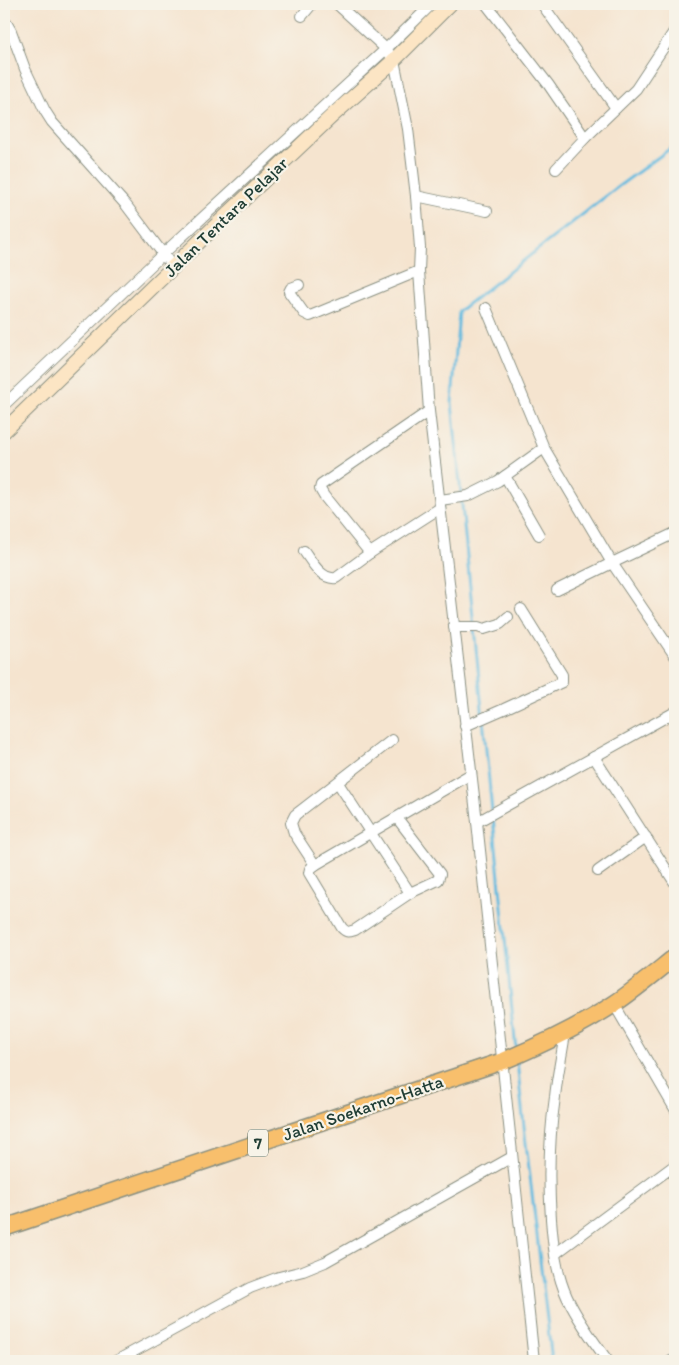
<svg xmlns="http://www.w3.org/2000/svg" width="679" height="1365" font-family="Itim,sans-serif">
  <rect width="100%" height="100%" fill="#f7f3e8"/>
  <filter id="ink" filterUnits="userSpaceOnUse"><feTurbulence type="fractalNoise" baseFrequency=".02" numOctaves="2"/><feDisplacementMap in="SourceGraphic" scale="10" xChannelSelector="R" yChannelSelector="G"/><feConvolveMatrix kernelMatrix="1 2 1 2 8 2 1 2 1" color-interpolation-filters="sRGB"/></filter>
  <filter id="wash" filterUnits="userSpaceOnUse"><feTurbulence type="fractalNoise" baseFrequency=".0096" numOctaves="4" result="noise"/><feDisplacementMap in="SourceGraphic" scale="20" xChannelSelector="R" yChannelSelector="G"/><feGaussianBlur stdDeviation="1.12" result="paint"/><feColorMatrix in="noise" values="0 0 0 0 0 0 0 0 0 0 0 0 0 0 0 0 0 1.4 0 .05"/><feComposite in="paint" operator="in"/></filter>
  <g filter="url(#wash)">
    <rect width="100%" height="100%" fill="#f5e4cf"/>
    <g fill="none" stroke-linecap="round" stroke-linejoin="round">
      <g stroke="#61badf" stroke-width="3">
        <path d="M492,811L452,403L459,311L619,186L675,145"/>
        <path d="M493,817L516,1050"/>
        <path d="M517,1061L523,1118L552,1361"/>
      </g>
    </g>
  </g>
  <g filter="url(#ink)">
    <g fill="none" stroke-linecap="round" stroke-linejoin="round">
      <g stroke="#8a9082" stroke-width="12">
        <g id="minor">
          <path d="M337,4L386,49L394,60L408,129L416,196L420,248L419,271L429,411L477,822L534,1361"/>
          <path d="M486,4L548,84L585,138"/>
          <path d="M542,4L616,108"/>
          <path d="M302,16L312,4"/>
          <path d="M4,23L7,24L11,31L25,69L45,111L52,122L126,205L173,267"/>
          <path d="M556,169L585,138L636,89L675,30"/>
          <path d="M416,196L487,211"/>
          <path d="M299,285L291,288L289,292L304,313L310,316L419,271"/>
          <path d="M486,308L544,448L612,563L675,656"/>
          <path d="M4,405L163,254L386,49L432,4"/>
          <path d="M505,476L539,535"/>
          <path d="M440,500L468,496L498,481L544,448"/>
          <path d="M304,551C312,562 321,580 336,578L370,553L440,508"/>
          <path d="M370,553L324,496L320,489L321,485L429,411"/>
          <path d="M557,590L612,563L675,533"/>
          <path d="M454,627H478L484,629L500,624L508,617"/>
          <path d="M465,726L504,709L562,682V675L521,609"/>
          <path d="M392,740L295,815L291,823L294,833L315,865L310,869L309,873L342,928C347,933 349,932 355,930L410,893L438,880L440,874L397,818"/>
          <path d="M594,757L675,883"/>
          <path d="M338,783L410,893"/>
          <path d="M477,822L675,712"/>
          <path d="M315,865L471,774"/>
          <path d="M598,871L646,837"/>
          <path d="M614,1004L675,1109"/>
          <path d="M565,1033C562,1055 557,1076 555,1097C549,1138 548,1177 551,1219C553,1245 556,1273 567,1297C578,1320 593,1341 608,1361"/>
          <path d="M555,1254L675,1165"/>
          <path d="M116,1361L250,1288L279,1277L303,1271L325,1262L512,1157"/>
          <path d="M671,1361L675,1359"/>
        </g>
      </g>
      <g stroke="#8a9082" stroke-width="16">
        <path id="secondary" d="M4,431L207,234L333,115L390,64L450,4"/>
      </g>
      <g stroke="#8a9082" stroke-width="19">
        <path id="trunk" d="M4,1228L503,1061C541,1045 579,1027 614,1004C635,990 655,973 675,957"/>
      </g>
      <use href="#minor" stroke="#fff" stroke-width="10"/>
      <use href="#secondary" stroke="#fce5c4" stroke-width="14"/>
      <use href="#trunk" stroke="#f8bf6c" stroke-width="16"/>
    </g>
  </g>
  <g text-anchor="middle" stroke-width="4.5" stroke-linejoin="round" paint-order="stroke">
    <rect fill="#f7f3e8" stroke="#60746a" stroke-width="1" x="248" y="1129.5" width="20" height="27" rx="4"/>
    <g font-size="16" font-weight="bold" fill="#1f3d34">
      <text x="258" y="1149">7</text>
    </g>
    <g font-size="18" fill="#1f3d34" stroke="#f7f3e8">
      <text transform="translate(226 217) rotate(-44)" y="6">Jalan Tentara Pelajar</text>
      <text transform="translate(363 1108) rotate(-19)" y="6">Jalan Soekarno-Hatta</text>
    </g>
  </g>
  <rect width="679" height="1365" fill="none" stroke="#f7f3e8" stroke-width="20"/>
</svg>
